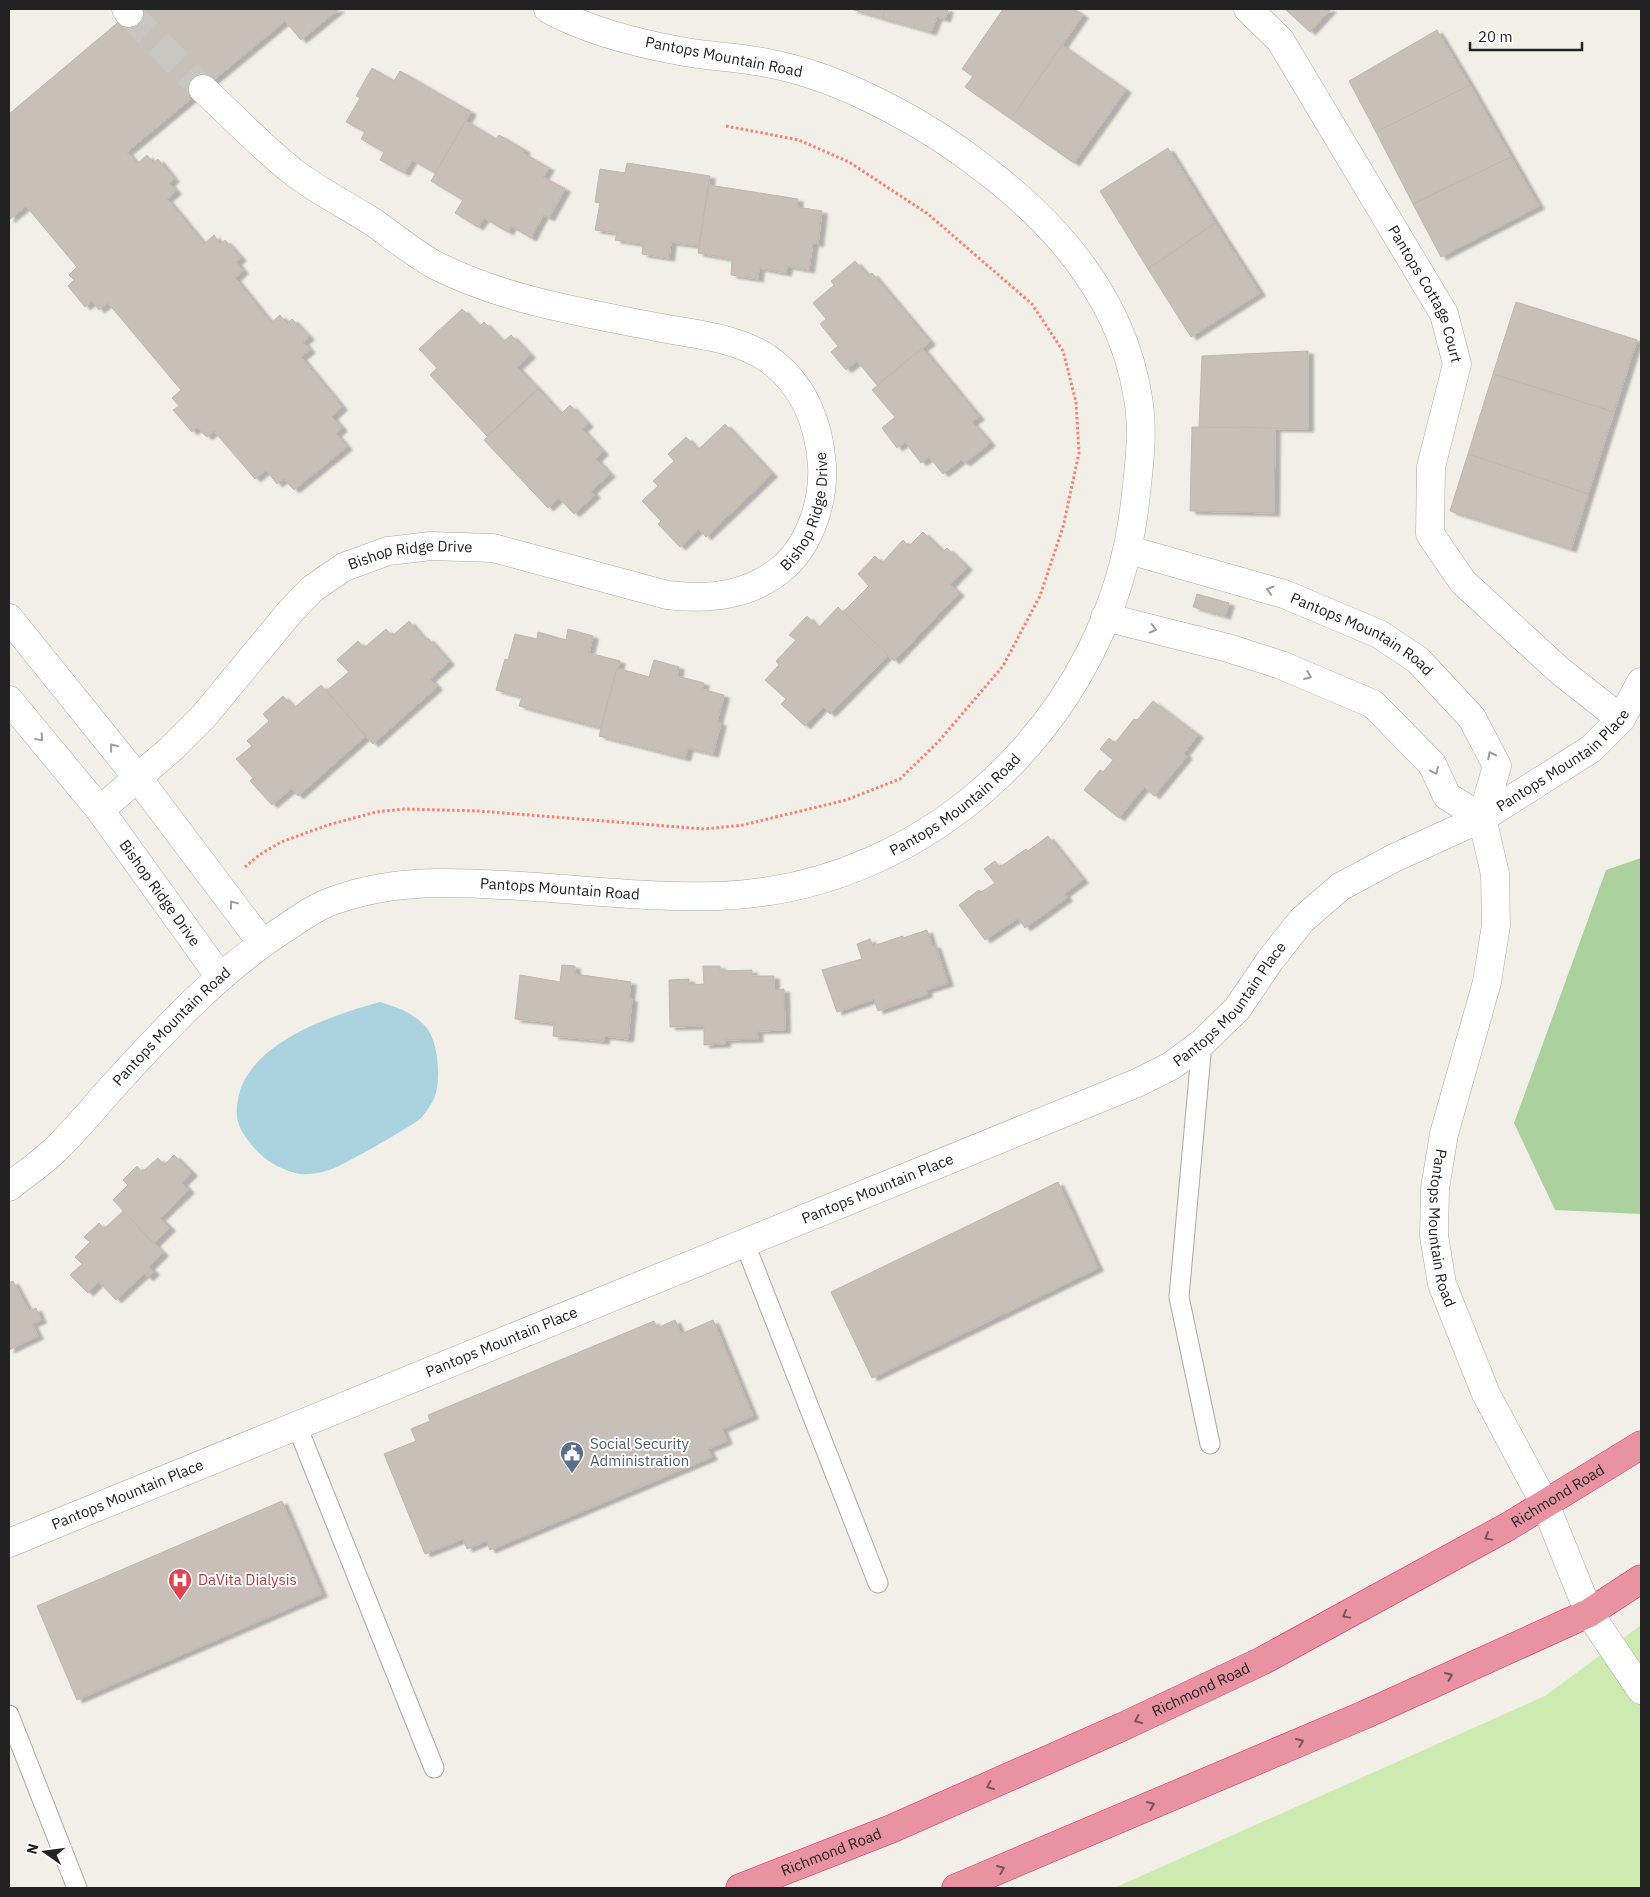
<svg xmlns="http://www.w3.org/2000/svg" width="1650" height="1897" font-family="'IBM Plex Sans',sans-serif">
  <defs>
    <filter id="shadow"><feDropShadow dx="5.5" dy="3" stdDeviation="1" flood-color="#0004"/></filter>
  </defs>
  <rect width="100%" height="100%" fill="#f2efe9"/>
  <path fill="#cdebb0" d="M1641,1625V1888H1114L1545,1696Z"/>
  <path fill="#add19e" d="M1641,858V1214L1555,1210L1514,1123L1606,870Z"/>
  <path fill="#aad3df" d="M380,1002C399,1008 412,1012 426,1027C438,1040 441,1079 435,1096C433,1102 425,1114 421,1118C414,1125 342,1166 332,1169C321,1173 306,1176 295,1173C272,1166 258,1155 245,1136C237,1125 235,1114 238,1100C247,1043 332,1015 380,1002Z"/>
  <g fill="#c7bfb8" stroke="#c4b6ab" filter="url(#shadow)">
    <path d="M134,9H339L301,40L285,21L127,152L137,164L147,155L153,163L158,159L174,179L169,183L176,191L167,199L204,244L214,235L220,244L225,240L241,258L236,262L243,271L235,278L271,323L280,315L287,324L292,319L309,337L303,342L310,350L301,357L342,407L332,417L342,428L336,434L347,447L294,490L284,479L277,484L266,470L255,479L214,431L207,437L197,428L192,432L173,410L179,406L172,398L181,390L108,303L99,310L92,301L85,307L68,286L74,280L69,275L77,267L26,206L9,220V114Z"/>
    <path d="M851,9H885L882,18Z"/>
    <path d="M885,9H948L945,19L937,17L931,32L882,18Z"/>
    <path d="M1003,9H1074L1083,15L1011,119L965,87L973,76L962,69Z"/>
    <path d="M1285,9H1331L1310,32Z"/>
    <path d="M1437,30L1470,85L1376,132L1349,81Z"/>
    <path d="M1062,45L1126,90L1074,163L1011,119Z"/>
    <path d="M372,68L394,81L400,71L471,112L435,173L412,160L404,173L380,160L384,152L361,139L365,132L346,122L360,98L356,96Z"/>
    <path d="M1470,85L1511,157L1413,204L1376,132Z"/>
    <path d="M466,121L496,139L499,135L525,150L523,153L549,168L543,177L565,189L549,218L543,215L531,238L511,226L508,232L484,218L478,227L455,213L463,200L431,181Z"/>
    <path d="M1168,148L1215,223L1148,269L1100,191Z"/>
    <path d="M1511,157L1539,206L1441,257L1413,204Z"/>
    <path d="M627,163L710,176L699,246L671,242L669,258L642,254L643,244L615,240L617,233L595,230L600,203L595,202L600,169L625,173Z"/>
    <path d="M709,185L798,199L797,207L822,211L818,244L813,242L809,270L787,266L786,273L759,268L758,279L731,275L732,259L698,253Z"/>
    <path d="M1215,223L1260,293L1191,337L1148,269Z"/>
    <path d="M855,261L868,276L872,273L930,342L877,385L857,361L846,370L831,352L838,346L820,324L826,319L813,303L834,285L831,281Z"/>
    <path d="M1516,302L1637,340L1614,412L1493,374Z"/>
    <path d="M462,309L479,327L484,322L503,342L511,335L530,355L517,367L538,389L487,436L430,375L437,368L419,349Z"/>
    <path d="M922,348L979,417L972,422L990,443L965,463L961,460L943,474L929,457L921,463L905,442L897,448L882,428L895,417L872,390Z"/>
    <path d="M1308,351V429L1199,428L1202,356Z"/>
    <path d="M1493,374L1614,412L1588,494L1468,454Z"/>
    <path d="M538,389L561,414L570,405L588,424L582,429L603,452L596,459L610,474L591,491L595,495L574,514L559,498L548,508L484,440Z"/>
    <path d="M725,424L772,474L706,537L699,529L680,547L658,524L661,521L642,501L658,486L653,481L674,461L668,454L686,437L698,450Z"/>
    <path d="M1192,427L1275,428L1274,513L1190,511Z"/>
    <path d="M1468,454L1588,494L1571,549L1450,511Z"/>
    <path d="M923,532L943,552L947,548L967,567L950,585L959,593L894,661L843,612L869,586L858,574L875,556L882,563L903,540L909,546Z"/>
    <path d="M1197,594L1229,603L1225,616L1193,607Z"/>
    <path d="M838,607L888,655L830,714L823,707L805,726L781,704L786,699L765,680L779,665L776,661L796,640L789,635L807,616L818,628Z"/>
    <path d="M409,621L425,640L428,638L449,662L430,679L437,687L373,744L326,691L349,672L337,660L358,641L364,648L386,629L392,636Z"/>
    <path d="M568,629L593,636L589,653L620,661L601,728L519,706L522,697L496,690L505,659L508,660L515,634L537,639L538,632L566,640Z"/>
    <path d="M654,660L679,667L677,676L704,683L702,689L724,695L717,722L721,723L713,754L688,748L685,758L599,736L617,668L649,677Z"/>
    <path d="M321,685L366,736L298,796L291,789L272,805L250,781L253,778L236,759L252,746L247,741L269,721L263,714L283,696L294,708Z"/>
    <path d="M1153,701L1198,735L1184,753L1187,756L1154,796L1144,787L1119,818L1084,790L1100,770L1103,772L1113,760L1100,749L1109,738L1115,743L1134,719L1137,720Z"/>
    <path d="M1048,836L1083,880L1064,894L1067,898L1025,928L1018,918L985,940L959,905L979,890L981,892L995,883L984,869L995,861L1000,867L1026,849L1028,851Z"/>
    <path d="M927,930L932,946L935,945L948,983L926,990L927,994L878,1011L874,999L837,1012L822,970L862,959L857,944L870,939L873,946L903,936V938Z"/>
    <path d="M562,965L575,966V974L631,982L629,998L632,999L628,1039L604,1036V1041L553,1036L554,1023L515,1019L520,975L560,982Z"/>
    <path d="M703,966H720V971L752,970V976H774V990L784,989L785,1030L757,1031L758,1039L725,1040V1044L704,1045V1026L670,1027L669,980L689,979V985L704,984Z"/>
    <path d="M174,1155L192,1173L182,1183L189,1190L160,1218L170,1228L154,1244L113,1200L128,1185L123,1180L137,1166L142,1172L158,1158L164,1165Z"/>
    <path d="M1058,1182L1098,1268L872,1378L831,1292Z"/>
    <path d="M123,1211L163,1253L149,1267L154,1272L148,1278L144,1274L116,1300L99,1282L88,1293L70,1275L82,1264L75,1257L90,1242L84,1237L99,1223L104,1229Z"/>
    <path d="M13,1281L29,1311L36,1308L41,1320L32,1324L38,1336L9,1350V1283Z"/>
    <path d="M675,1320L681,1334L713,1320L753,1416L722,1429L727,1441L708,1449L712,1457L490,1550L486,1541L467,1549L463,1539L425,1554L384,1454L416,1441L411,1429L430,1421L428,1415L654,1321L657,1328Z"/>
    <path d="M282,1501L322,1594L77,1700L37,1606Z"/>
  </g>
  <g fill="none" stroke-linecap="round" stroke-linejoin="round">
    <path stroke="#c8c6c1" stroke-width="28" stroke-dasharray="28 14" stroke-linecap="butt" d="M129,13L203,89"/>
    <g stroke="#a9a9a9" stroke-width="21">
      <g id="lane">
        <path d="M1202,1043L1179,1297L1210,1444"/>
        <path d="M745,1244L878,1583"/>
        <path d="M297,1426L434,1768"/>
        <path d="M9,1715L77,1888"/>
      </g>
    </g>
    <g stroke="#a9a9a9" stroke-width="29">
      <g id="street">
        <path d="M126,9L129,13"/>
        <path id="s1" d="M1248,9L1280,40L1444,314L1457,364L1431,467L1430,534L1463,582L1560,671L1621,719"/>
        <path id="s2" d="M1129,550L1284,594L1379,634L1418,660L1472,718L1497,766L1482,818L1495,874L1496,925L1487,982L1444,1134L1435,1188L1434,1236L1442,1284L1486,1394L1545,1504L1589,1613L1641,1690"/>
        <path d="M1105,617L1228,648L1281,665L1373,704L1432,764L1447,796L1482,818"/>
        <path d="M9,618L137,777L262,943"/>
        <path id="s3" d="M9,700L100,810L220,977"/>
        <path id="s4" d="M100,810L171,749L204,716L289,613L312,589L344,567L388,551L431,546L493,548L667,595C710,600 751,596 785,566C811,542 824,500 822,465C819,423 803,383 767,358C735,337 693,334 656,327C581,312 504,300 435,265C413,253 393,236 373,222C348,206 320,192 296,174C263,149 234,117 203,89"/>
        <path id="s5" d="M9,1187C24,1175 40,1164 54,1151C76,1130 96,1105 116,1083C168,1026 222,968 287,927C303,916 319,905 338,899C398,878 458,882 521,886C586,890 652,898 718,896C933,889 1112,714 1135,502C1139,467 1144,432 1138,398C1123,302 1062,229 988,172C931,126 844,78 772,64C742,57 711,57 680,51C636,43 588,31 548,9"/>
        <path id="s6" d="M9,1543L1137,1083L1171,1066L1202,1043L1237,1009L1271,959L1302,920L1340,887L1394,858L1482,818L1591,749L1621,719L1641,682"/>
      </g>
    </g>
    <g stroke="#dc2a67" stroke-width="29">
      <g id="highway">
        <path id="s7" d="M740,1888L891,1829L1122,1727L1262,1661L1509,1526L1641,1445"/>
        <path d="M956,1888L1364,1715L1589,1613L1641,1579"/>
      </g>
    </g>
    <path stroke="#fa8072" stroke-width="3" stroke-dasharray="2.5 2.5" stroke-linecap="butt" d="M245,867L259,855L281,842L328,825L376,812L404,809L479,811L704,829L743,825L846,800L900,779L939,741L1003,666L1040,596L1063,527L1079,453L1076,402L1063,351L1032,304L928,214L849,162L799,140L726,126"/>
    <use href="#lane" stroke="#fff" stroke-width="19"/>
    <use href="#street" stroke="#fff" stroke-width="28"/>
    <use href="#highway" stroke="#e892a2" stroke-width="28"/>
  </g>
  <defs><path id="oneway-chevron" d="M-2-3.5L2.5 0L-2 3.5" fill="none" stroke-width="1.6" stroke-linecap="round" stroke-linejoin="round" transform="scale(1.25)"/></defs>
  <g stroke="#9c9c9c">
    <use href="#oneway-chevron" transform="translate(1270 590) rotate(-164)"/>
    <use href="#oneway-chevron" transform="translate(1153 629) rotate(14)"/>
    <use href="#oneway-chevron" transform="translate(1308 676) rotate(23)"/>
    <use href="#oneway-chevron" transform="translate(40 738) rotate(50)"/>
    <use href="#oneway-chevron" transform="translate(113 747) rotate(-129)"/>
    <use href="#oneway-chevron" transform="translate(1491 755) rotate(-117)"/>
    <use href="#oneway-chevron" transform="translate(1435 771) rotate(64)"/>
    <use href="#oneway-chevron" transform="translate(233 904) rotate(-127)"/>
  </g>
  <g stroke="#7b545c">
    <use href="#oneway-chevron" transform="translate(1488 1537) rotate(151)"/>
    <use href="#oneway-chevron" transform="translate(1346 1615) rotate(151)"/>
    <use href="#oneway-chevron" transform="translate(1449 1676) rotate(-24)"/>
    <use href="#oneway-chevron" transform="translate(1138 1720) rotate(155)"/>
    <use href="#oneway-chevron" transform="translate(1300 1742) rotate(-23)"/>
    <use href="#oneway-chevron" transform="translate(990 1786) rotate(156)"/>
    <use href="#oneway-chevron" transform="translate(1151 1805) rotate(-23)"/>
    <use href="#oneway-chevron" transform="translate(1001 1869) rotate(-23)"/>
  </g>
  <defs>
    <g id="civic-pin" transform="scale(1.25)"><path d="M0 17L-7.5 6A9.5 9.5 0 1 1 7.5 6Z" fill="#5c6f8a" stroke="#fff"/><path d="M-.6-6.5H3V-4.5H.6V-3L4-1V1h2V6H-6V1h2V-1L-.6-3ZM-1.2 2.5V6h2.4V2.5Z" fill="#fff"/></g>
    <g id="hospital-pin" transform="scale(1.25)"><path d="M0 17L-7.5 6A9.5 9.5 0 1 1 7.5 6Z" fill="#e0444e" stroke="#fff"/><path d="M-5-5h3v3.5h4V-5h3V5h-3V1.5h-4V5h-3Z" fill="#fff"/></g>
  </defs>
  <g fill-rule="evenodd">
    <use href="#civic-pin" x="572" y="1453"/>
    <use href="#hospital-pin" x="180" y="1580"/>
  </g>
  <g text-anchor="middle" stroke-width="4" stroke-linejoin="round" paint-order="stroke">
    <g font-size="15" fill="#222" stroke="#fff">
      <text transform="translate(724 57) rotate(11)" y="5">Pantops Mountain Road</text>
      <text dy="5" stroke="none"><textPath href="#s1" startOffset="338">Pantops Cottage Court</textPath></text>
      <text dy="5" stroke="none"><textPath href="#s4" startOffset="864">Bishop Ridge Drive</textPath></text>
      <text dy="5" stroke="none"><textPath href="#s4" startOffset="414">Bishop Ridge Drive</textPath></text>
      <text dy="5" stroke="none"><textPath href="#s2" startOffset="249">Pantops Mountain Road</textPath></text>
      <text dy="5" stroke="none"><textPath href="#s6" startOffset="1762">Pantops Mountain Place</textPath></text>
      <text dy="5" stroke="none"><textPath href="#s5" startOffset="1082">Pantops Mountain Road</textPath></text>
      <text dy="5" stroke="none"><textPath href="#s5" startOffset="664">Pantops Mountain Road</textPath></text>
      <text dy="5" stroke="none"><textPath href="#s3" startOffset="245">Bishop Ridge Drive</textPath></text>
      <text dy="5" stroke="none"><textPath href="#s6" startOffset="1342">Pantops Mountain Place</textPath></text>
      <text dy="5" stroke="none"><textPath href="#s5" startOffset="229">Pantops Mountain Road</textPath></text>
      <text dy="5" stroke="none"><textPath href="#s6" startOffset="938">Pantops Mountain Place</textPath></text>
      <text dy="5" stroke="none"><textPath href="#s2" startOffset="918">Pantops Mountain Road</textPath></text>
      <text dy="5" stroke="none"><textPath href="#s6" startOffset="532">Pantops Mountain Place</textPath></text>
      <text dy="5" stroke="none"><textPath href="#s6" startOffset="128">Pantops Mountain Place</textPath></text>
      <text dy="5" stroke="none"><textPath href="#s7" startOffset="908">Richmond Road</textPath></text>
      <text dy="5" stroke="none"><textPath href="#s7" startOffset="502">Richmond Road</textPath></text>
      <text dy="5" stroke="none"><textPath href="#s7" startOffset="98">Richmond Road</textPath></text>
    </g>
    <g font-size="15" fill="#4e5e75" stroke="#fff" text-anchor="start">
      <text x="590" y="1449">Social Security<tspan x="590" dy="17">Administration</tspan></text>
    </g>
    <g font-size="15" fill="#be3a42" stroke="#fff" text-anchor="start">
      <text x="198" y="1585">DaVita Dialysis</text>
    </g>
  </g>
  <rect width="1650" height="1897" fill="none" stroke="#222222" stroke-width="20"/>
  <g transform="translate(45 1852) rotate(284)" stroke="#ffffff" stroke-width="4" paint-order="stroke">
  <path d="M0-4L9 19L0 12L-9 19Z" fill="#222222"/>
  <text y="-8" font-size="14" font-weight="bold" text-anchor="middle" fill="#222222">N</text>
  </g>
  <path d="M1470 42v8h112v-8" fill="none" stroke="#222222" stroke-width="2.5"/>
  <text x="1478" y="42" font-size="15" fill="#222222" stroke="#ffffff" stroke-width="4" paint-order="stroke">20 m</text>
</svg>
